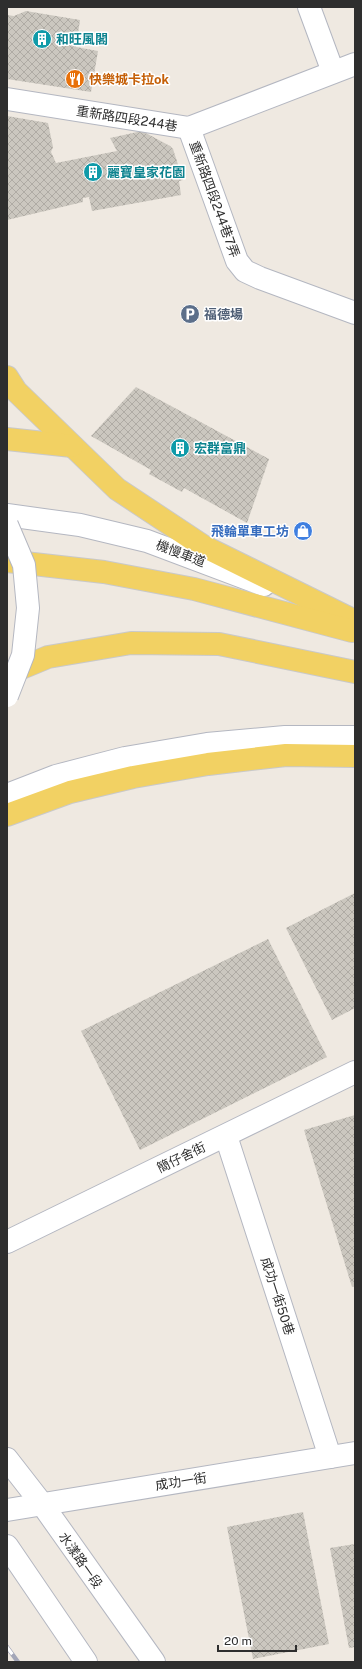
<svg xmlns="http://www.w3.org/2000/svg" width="362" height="1669" font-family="'Public Sans','Noto Sans TC',sans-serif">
  <defs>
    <pattern id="building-cross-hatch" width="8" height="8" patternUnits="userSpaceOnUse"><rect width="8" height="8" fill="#cbc7bf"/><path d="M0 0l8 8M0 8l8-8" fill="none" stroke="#afaba4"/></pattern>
  </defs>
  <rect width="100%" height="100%" fill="#efe9e1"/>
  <g fill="url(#building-cross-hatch)">
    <path d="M26,11L80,20L76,47L98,51L91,92L7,79V15L14,16Z"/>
    <path d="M7,116L48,123L53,147L51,152L56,163L117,151L110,138L142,131L170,146L173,149L183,180L179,181L181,195L92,211L89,197L83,198V202L7,220Z"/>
    <path d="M136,387L269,459L247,523L184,488L182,492L149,474L151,470L91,436Z"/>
    <path d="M355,893V1008L332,1020L286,928Z"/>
    <path d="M268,939L327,1057L140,1150L81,1031Z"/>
    <path d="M355,1115V1286L352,1287L304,1130Z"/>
    <path d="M303,1512L329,1644L253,1659L227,1527Z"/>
    <path d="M355,1544V1647L349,1648L330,1548Z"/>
  </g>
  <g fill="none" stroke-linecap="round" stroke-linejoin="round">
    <g stroke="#b4b7c1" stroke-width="24">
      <g id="minor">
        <path d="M309,7L333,72"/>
        <path d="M7,99L189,128L355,64"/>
        <path d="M189,128L237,261L245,271L260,278L355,313"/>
        <path d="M7,515L80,525L147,541L264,585"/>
        <path d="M7,795L56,776L125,758L207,744L285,737H355"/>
        <path d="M226,1136L330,1457"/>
        <path d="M7,1242L355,1072"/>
        <path d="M7,1459L42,1504L154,1662"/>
        <path d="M7,1510L355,1453"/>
        <path d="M7,1546L86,1662"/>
      </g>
    </g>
    <g stroke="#c9c9c9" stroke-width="24">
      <g id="major">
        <path d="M7,377L16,391L117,489L203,546L355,621"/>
        <path d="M7,439L72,446"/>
        <path d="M7,561L104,572L194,589L352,631"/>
        <path d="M7,674L48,657L131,643L219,644L355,672"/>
        <path d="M7,815L70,792L133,777L208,764L286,755L355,756"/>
      </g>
    </g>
    <use href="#minor" stroke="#fff" stroke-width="22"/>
    <use href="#major" stroke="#f2d163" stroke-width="22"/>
    <g stroke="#a3a6b8" stroke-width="4.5">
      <path id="rail" d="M7,1647L18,1662"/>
    </g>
    <use href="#rail" stroke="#fff" stroke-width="3" stroke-dasharray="9" stroke-linecap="butt"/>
    <g stroke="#b4b7c1" stroke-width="24" stroke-linecap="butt">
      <path id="minor-bridge" d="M7,525L24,565L28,608L23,655L7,696"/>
    </g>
    <use href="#minor-bridge" stroke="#fff" stroke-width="22"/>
  </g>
  <defs>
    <g id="building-disc" transform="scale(1)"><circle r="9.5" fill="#0f9aa8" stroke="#fff"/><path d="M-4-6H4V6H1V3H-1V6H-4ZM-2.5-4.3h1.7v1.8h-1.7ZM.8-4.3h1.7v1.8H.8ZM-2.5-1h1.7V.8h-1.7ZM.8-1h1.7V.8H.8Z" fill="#fff"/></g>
    <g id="restaurant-disc" transform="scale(1)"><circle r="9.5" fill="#e8710a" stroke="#fff"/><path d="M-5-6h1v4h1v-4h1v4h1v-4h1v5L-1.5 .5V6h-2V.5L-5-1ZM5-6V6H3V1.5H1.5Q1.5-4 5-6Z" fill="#fff"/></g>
    <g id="parking-disc" transform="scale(1)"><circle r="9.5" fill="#5c6f8a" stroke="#fff"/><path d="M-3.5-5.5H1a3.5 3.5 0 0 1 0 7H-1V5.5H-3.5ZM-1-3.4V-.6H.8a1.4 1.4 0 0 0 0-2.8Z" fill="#fff"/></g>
    <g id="shop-disc" transform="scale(1)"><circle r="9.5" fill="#3f7fe0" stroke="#fff"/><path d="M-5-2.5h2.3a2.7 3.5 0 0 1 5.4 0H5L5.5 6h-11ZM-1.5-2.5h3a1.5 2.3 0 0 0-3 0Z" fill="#fff"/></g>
  </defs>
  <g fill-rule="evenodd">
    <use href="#building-disc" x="42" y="39"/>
    <use href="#restaurant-disc" x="75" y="79"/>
    <use href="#building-disc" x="93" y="172"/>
    <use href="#parking-disc" x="190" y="314"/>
    <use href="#building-disc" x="180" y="448"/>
    <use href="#shop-disc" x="303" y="531"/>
  </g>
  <g text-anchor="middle" stroke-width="3" stroke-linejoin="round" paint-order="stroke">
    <g font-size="13" font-weight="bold" fill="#0d838f" stroke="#fff" text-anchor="start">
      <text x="56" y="44">和旺風閣</text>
      <text x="107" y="177">麗寶皇家花園</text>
      <text x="194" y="453">宏群富鼎</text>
    </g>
    <g font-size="13" font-weight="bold" fill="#c56008" stroke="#fff" text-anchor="start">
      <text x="89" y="84">快樂城卡拉ok</text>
    </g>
    <g font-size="13" fill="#2e2e2e" stroke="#fff">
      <text transform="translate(127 118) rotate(9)" y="5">重新路四段244巷</text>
      <text transform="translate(215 199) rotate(70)" y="5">重新路四段244巷7弄</text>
      <text transform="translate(181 553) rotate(21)" y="5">機慢車道</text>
      <text transform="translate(181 1157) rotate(-26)" y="5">簡仔舍街</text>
      <text transform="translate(278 1296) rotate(72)" y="5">成功一街50巷</text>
      <text transform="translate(181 1481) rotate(-9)" y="5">成功一街</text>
      <text transform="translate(81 1560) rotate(55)" y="5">水漾路一段</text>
    </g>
    <g font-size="13" font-weight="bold" fill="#4e5e75" stroke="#fff" text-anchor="start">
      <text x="204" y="319">福德場</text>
    </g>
    <g font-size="13" font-weight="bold" fill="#366cbe" stroke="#fff" text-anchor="end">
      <text x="289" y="536">飛輪單車工坊</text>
    </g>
  </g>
  <rect width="362" height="1669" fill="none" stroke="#2e2e2e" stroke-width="16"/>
  <path d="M218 1645v6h78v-6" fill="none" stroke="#2e2e2e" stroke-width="2"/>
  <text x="224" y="1645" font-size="12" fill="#2e2e2e" stroke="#ffffff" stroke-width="3" paint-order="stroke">20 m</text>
</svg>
